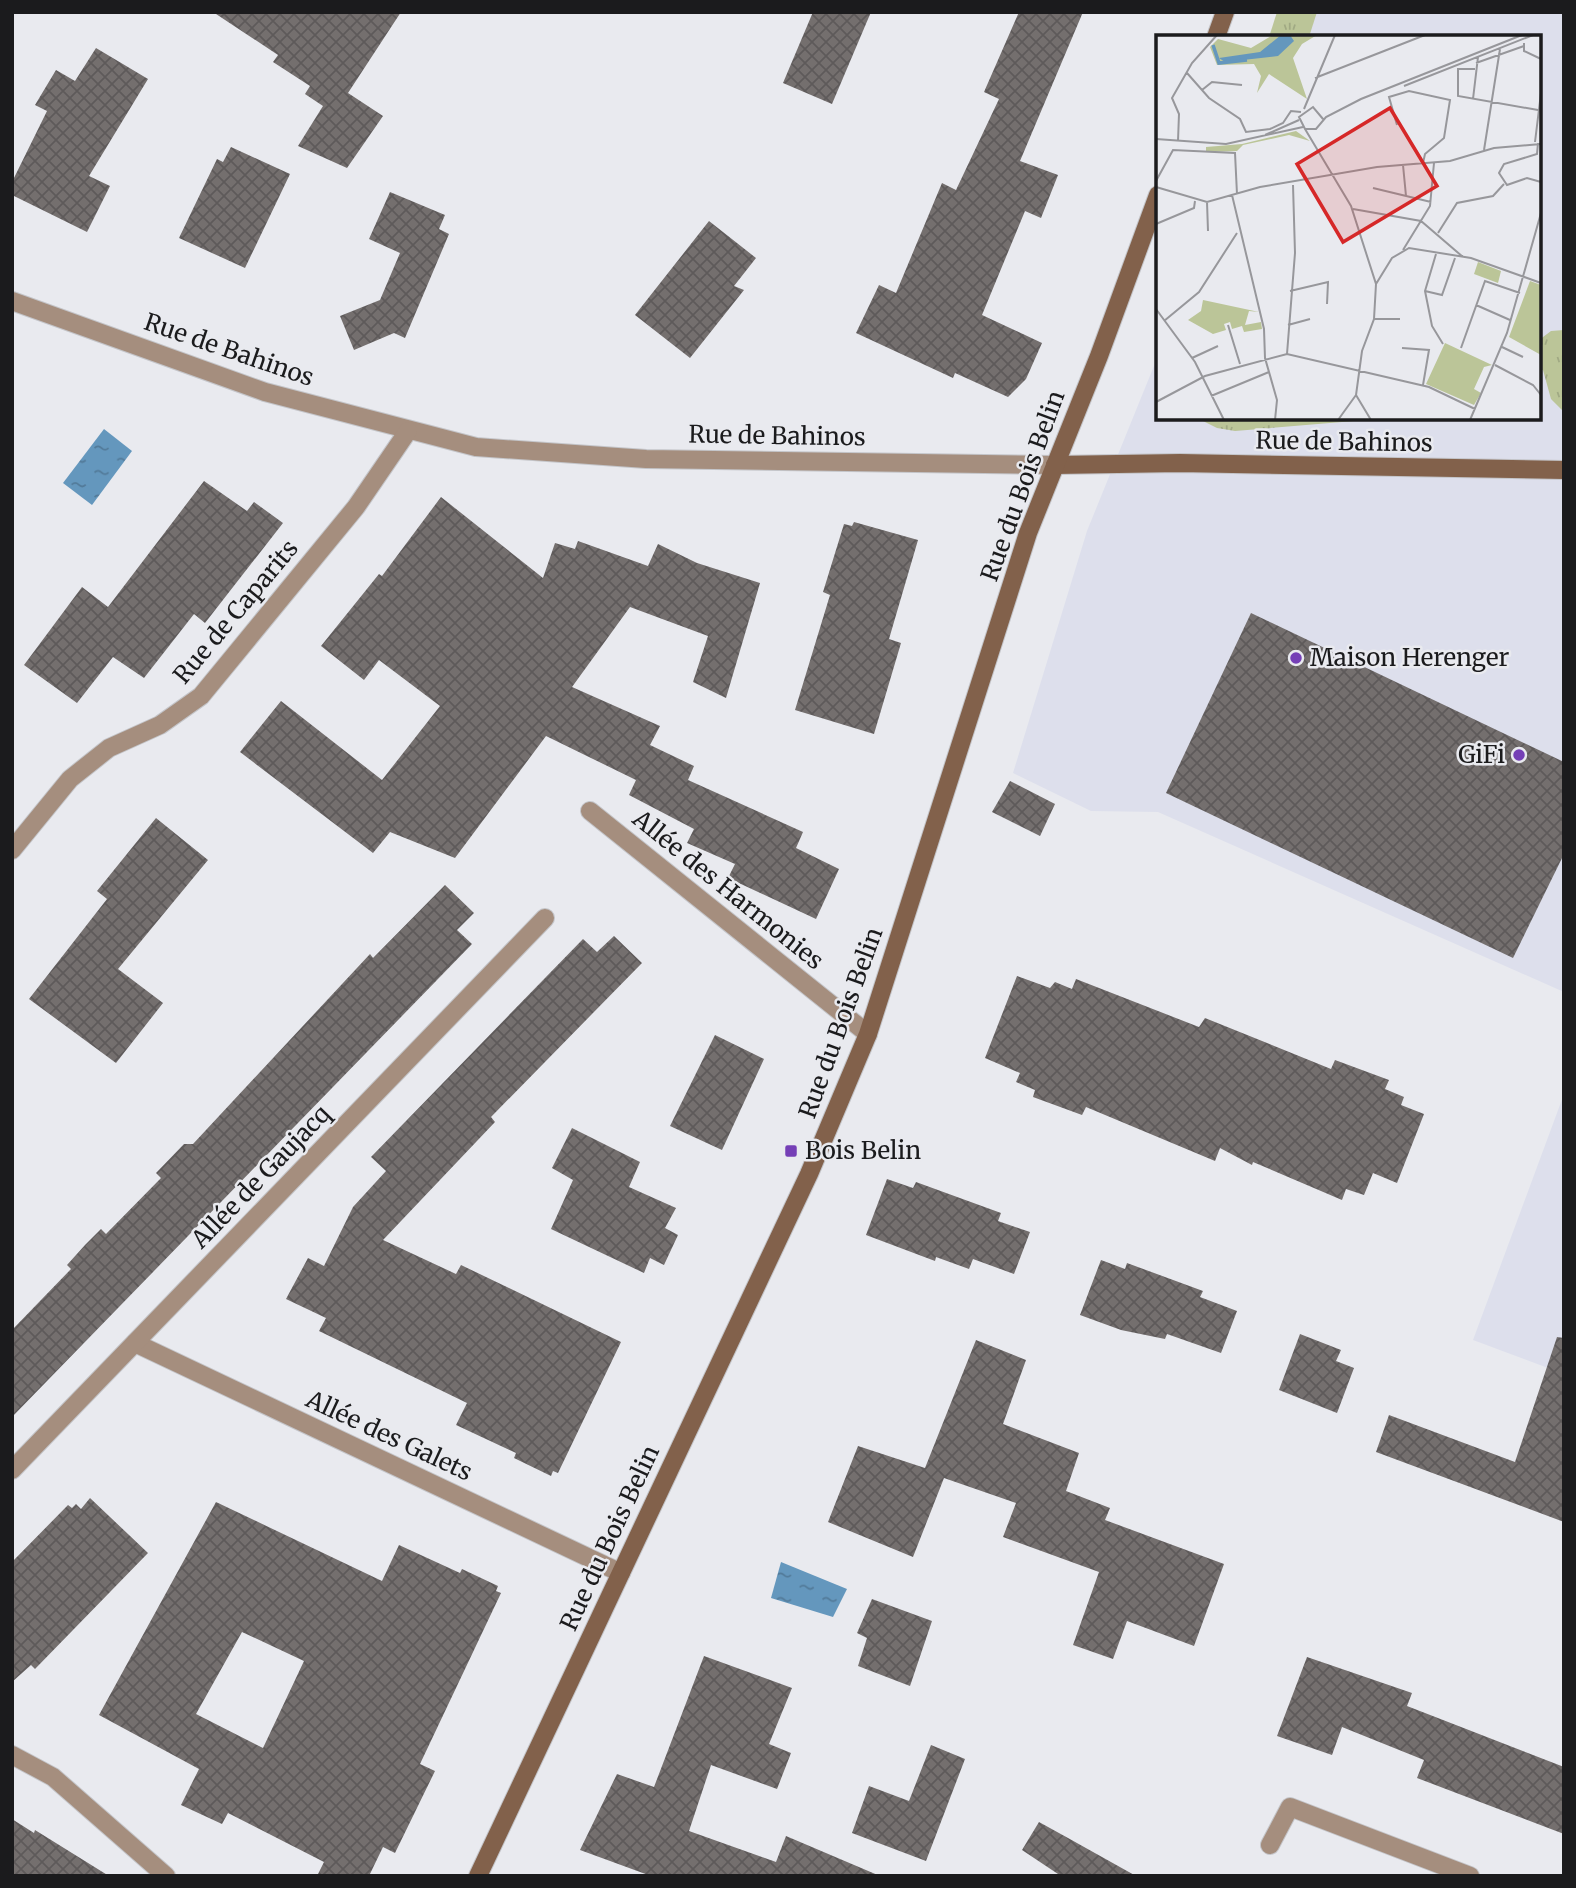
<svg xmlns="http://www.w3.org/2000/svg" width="1576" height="1888" font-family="Merriweather,serif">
  <defs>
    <pattern id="grass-tufts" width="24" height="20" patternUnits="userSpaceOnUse" patternTransform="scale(1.75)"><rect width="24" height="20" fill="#bbc598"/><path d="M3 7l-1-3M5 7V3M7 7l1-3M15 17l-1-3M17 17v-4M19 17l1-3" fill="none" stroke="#a0a983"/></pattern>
    <pattern id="water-ripples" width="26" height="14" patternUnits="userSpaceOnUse" patternTransform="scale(1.75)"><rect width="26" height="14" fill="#6497bd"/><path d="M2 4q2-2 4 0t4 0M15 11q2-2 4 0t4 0" fill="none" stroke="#527a99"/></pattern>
    <pattern id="building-cross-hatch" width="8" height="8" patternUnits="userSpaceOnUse" patternTransform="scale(1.75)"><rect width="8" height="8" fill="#746f6e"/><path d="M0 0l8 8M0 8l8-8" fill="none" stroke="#5e5a5a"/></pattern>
  </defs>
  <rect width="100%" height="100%" fill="#e9eaef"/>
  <g fill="#dddfec">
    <path d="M1279,12H1564V992L1158,812L1091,811L1013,773L1087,531L1158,356V418H1539V37H1270Z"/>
    <path d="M1564,1094V1374L1473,1340Z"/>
  </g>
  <g fill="url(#grass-tufts)">
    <path d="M1277,12H1317L1309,37H1269Z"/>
    <path d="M1564,330V412L1551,399L1543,370H1539V340L1551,331Z"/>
    <path d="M1197,418H1390L1235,431L1217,428Z"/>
  </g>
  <g fill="url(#water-ripples)">
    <path d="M104,429L132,451L92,505L63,483Z"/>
    <path d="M781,1562L847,1589L833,1617L771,1598Z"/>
  </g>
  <g fill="url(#building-cross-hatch)" fill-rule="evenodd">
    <path d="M213,12H401L348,93L383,116L347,168L298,146L323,106L305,94L310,86L273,62L278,55Z"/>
    <path d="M813,12H871L832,104L783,83Z"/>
    <path d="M1019,12H1083L1020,161L1058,175L1041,218L1025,211L982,315L1042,343L1026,379L1008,397L955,373L953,378L856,333L879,285L896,293L942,183L956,190L999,99L984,92Z"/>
    <path d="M96,48L148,79L89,176L110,186L87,232L12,195V182L47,111L35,105L56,70L75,81Z"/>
    <path d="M231,147L290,174L245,268L179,238L217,159L223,162Z"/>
    <path d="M390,192L445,215L439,229L449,234L405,338L394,333L354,350L340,316L380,300L400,253L369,239Z"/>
    <path d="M709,221L756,258L734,286L744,290L690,358L635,315Z"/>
    <path d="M204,481L247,511L254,502L283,523L205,623L194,614L144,678L113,657L77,703L24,665L82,587L108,607Z"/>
    <path d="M441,497L543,578L555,543L575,549L578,541L648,566L658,544L697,563L760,583L726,698L693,682L708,636L630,607L572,687L660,726L650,745L694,766L688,780L803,832L796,848L839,869L816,919L728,878L735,864L687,843L694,829L629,795L636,780L546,736L455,858L390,832L373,853L240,752L281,701L382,780L440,706L379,660L364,680L321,646L379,574L382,576Z"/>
    <path d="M854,522L918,540L889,639L901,643L874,734L795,710L830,595L823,592L844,524L852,526Z"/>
    <path d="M1251,613L1564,762V854L1513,958L1166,793Z"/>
    <path d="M1010,781L1055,804L1040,836L992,812Z"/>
    <path d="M156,818L208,860L118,969L163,1003L116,1063L29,999L107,899L97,891Z"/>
    <path d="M445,885L474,913L457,930L472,944L12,1417V1330L71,1269L67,1265L85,1245L101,1229L106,1234L161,1178L156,1173L184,1144H193L370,954L373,958Z"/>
    <path d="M614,936L642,963L491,1117L495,1122L383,1240L456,1274L461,1265L621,1342L558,1473L553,1471L551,1476L514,1458L516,1453L456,1425L467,1403L319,1331L326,1318L286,1299L308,1258L324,1266L353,1207L386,1171L371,1157L583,939L597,952Z"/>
    <path d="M1017,976L1050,988L1055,982L1072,989L1076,979L1199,1027L1205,1018L1331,1069L1335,1060L1389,1080L1385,1089L1404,1097L1401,1105L1424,1114L1397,1183L1373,1173L1364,1195L1346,1189L1342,1200L1253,1162L1252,1165L1220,1148L1215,1161L1086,1107L1082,1115L1033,1097L1035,1090L1016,1082L1020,1073L985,1058Z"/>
    <path d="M715,1035L764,1059L722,1150L670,1126Z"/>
    <path d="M572,1128L640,1162L629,1187L676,1208L665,1228L678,1235L664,1265L650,1258L644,1273L551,1229L573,1180L552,1168Z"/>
    <path d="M887,1179L913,1188L916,1182L1001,1213L998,1221L1030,1232L1014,1274L973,1259L969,1269L936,1257L935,1261L866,1235Z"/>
    <path d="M1101,1260L1125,1269L1127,1263L1203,1291L1200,1297L1237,1311L1221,1353L1167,1334L1165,1339L1121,1330L1080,1315Z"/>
    <path d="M1300,1334L1341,1350L1336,1361L1354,1368L1337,1413L1279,1390Z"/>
    <path d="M1557,1337L1564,1338V1522L1376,1452L1389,1415L1515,1462Z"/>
    <path d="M976,1340L1026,1360L1003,1424L1079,1453L1066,1491L1110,1508L1105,1520L1224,1564L1194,1646L1127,1621L1113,1659L1073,1645L1099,1572L1003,1537L1016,1503L944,1478L913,1557L828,1522L858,1446L925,1468Z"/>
    <path d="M90,1498L148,1553L35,1669L31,1665L12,1682V1562L68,1505L72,1508L76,1504L81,1509Z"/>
    <path d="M216,1502L382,1581L399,1545L460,1573L462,1569L498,1586L496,1591L501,1593L420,1764L435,1771L395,1853L383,1847L369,1876H317L324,1862L228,1813L222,1824L181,1805L199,1769L99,1715ZM242,1632L304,1661L263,1748L196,1714Z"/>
    <path d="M872,1599L932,1621L910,1686L858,1666L867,1638L857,1633Z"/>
    <path d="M704,1656L792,1688L769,1744L791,1753L777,1789L711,1765L689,1831L776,1862L786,1836L880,1876H651L580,1850L617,1774L654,1787Z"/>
    <path d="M1307,1657L1412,1693L1407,1706L1564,1767V1834L1417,1778L1424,1760L1342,1727L1332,1755L1277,1736Z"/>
    <path d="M931,1745L965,1759L926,1861L852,1833L869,1786L909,1801Z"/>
    <path d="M12,1819L34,1833L35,1830L109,1876H12Z"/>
    <path d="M1039,1822L1068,1838L1136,1876H1061L1022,1850Z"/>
  </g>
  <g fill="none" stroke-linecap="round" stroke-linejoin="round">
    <g stroke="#c4c5c9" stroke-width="20">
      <g id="street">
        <path d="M12,301L265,392L476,447L646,459L1055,465"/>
        <path d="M590,811L868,1034"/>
        <path d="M12,850L70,779L109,748L160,725L201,696L356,507L408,431"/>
        <path d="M135,1343L621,1573"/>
        <path d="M12,1470L545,918"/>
        <path d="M12,1755L53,1777L166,1876"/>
        <path d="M1270,1845L1290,1807L1470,1876"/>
      </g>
    </g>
    <g stroke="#c4c5c9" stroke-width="20">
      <g id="secondary">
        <path d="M1216,37L1225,12"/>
        <path d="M1055,465L1180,463L1564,470"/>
        <path d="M478,1876L809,1174L868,1034L1028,533L1099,356L1158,195"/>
      </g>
    </g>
    <use href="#street" stroke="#a58e7e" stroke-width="18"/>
    <use href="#secondary" stroke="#82614b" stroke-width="18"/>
  </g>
  <g fill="#753fb6" stroke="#e9eaef" stroke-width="2.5">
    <circle cx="1296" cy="658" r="7"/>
    <circle cx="1519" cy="755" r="7"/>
    <rect x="784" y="1144" width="14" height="14" rx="3.5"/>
  </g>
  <g text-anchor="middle" stroke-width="5" stroke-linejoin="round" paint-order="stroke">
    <g font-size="24" fill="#1b1b1d" stroke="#e9eaef">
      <text transform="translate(229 350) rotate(19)" y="8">Rue de Bahinos</text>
      <text transform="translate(777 436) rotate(1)" y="8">Rue de Bahinos</text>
      <text transform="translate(1344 442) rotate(1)" y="8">Rue de Bahinos</text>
      <text transform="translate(1023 486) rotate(-70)" y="8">Rue du Bois Belin</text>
      <text transform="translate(236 612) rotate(-50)" y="8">Rue de Caparits</text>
      <text transform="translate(728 890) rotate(39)" y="8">Allée des Harmonies</text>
      <text transform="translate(841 1023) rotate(-70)" y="8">Rue du Bois Belin</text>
      <text transform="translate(261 1177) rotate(-46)" y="8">Allée de Gaujacq</text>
      <text transform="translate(389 1436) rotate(25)" y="8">Allée des Galets</text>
      <text transform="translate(610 1538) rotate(-65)" y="8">Rue du Bois Belin</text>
    </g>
    <g font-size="24" fill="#1b1b1d" stroke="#e9eaef" text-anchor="start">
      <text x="1310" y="666">Maison Herenger</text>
      <text x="1505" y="763" text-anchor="end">GiFi</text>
      <text x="805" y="1159">Bois Belin</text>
    </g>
  </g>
  <g transform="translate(1156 35)">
    <rect width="385" height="385" fill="#e9eaef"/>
    <path d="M140,96L154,106L133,100L87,110L81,116L50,117V112L86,109ZM47,265L103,277L93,276L89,290L105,287L106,294L88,297L86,291L76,294L74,287L68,289L70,295L57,299L32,285L45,276Z" fill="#bbc598"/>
    <path d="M117,0H161L146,9L137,23L151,64L113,39L101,58L105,41L98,29L61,30L54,12L62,4L95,13ZM322,227L345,236L342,248L318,239Z" fill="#bbc598"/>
    <path d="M374,246L385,250V320L353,302ZM289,308L336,330L328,332L318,354L325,358L318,370L270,349Z" fill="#bbc598"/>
    <path d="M125,0H134L138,6L122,21L69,27L63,23L104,17Z" fill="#6497bd"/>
    <path fill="none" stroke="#6497bd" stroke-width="3.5" d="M57,10L63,28L91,25"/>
    <path fill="none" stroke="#97979b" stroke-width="2" d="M368,8V16L385,24M320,28L368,11M319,34H302V61L382,75M31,38L53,63L84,84L90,97L114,94L127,88L135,76L145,77M159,43L269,0M248,51L377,0M46,55L56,47L86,50M317,64L322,22M148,74L179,0M167,84L157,72L143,82L149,94H160L170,82L205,64L366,0M241,90L233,62L253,56L294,65L288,103L269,119L267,128M149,94L195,171L220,249L218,284L206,316L200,360L215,385M109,100L143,85M0,104L70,109L147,92M22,106L23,79L16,63L36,28L61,0M379,107L385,58M382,108L381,119L348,129L343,138L351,150L371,143L385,147M328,115L344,14M247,130L250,161M0,146L17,115L79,118L81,159M0,152L51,167L104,152L221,132L294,126L338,113L385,109M217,153L275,167M76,160L108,294L109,323L121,365L119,385M51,167L52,196M197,174L265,186L307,222M0,189L38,173L39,166M282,198L301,168L337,161L348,149M247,215L274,171L278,128M280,219L269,256L276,291L287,309M220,249L236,223L253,213L315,223L385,248M134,256L172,247L171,269M269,256L286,260L299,223M320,270L354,285M0,274L39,327L68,385M218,284H244M8,286L43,257L81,198M72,290L84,329M132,290L154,284M346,312L367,322M246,313L273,315L267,350M305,313L329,246L364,258M131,319L139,218L137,150M36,323L62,311M339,330L377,350L385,360M55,361L113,337M0,367L49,341L131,319L273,352L319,374M182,385L200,360M314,385L351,298L385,178"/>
    <path fill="#d62828" fill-opacity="0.15" stroke="#d62828" stroke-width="3.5" d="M234,73L281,151L187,207L141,129Z"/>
    <rect width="385" height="385" fill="none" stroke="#1b1b1d" stroke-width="3.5"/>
  </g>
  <rect width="1576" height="1888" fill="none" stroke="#1b1b1d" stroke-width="28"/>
</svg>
